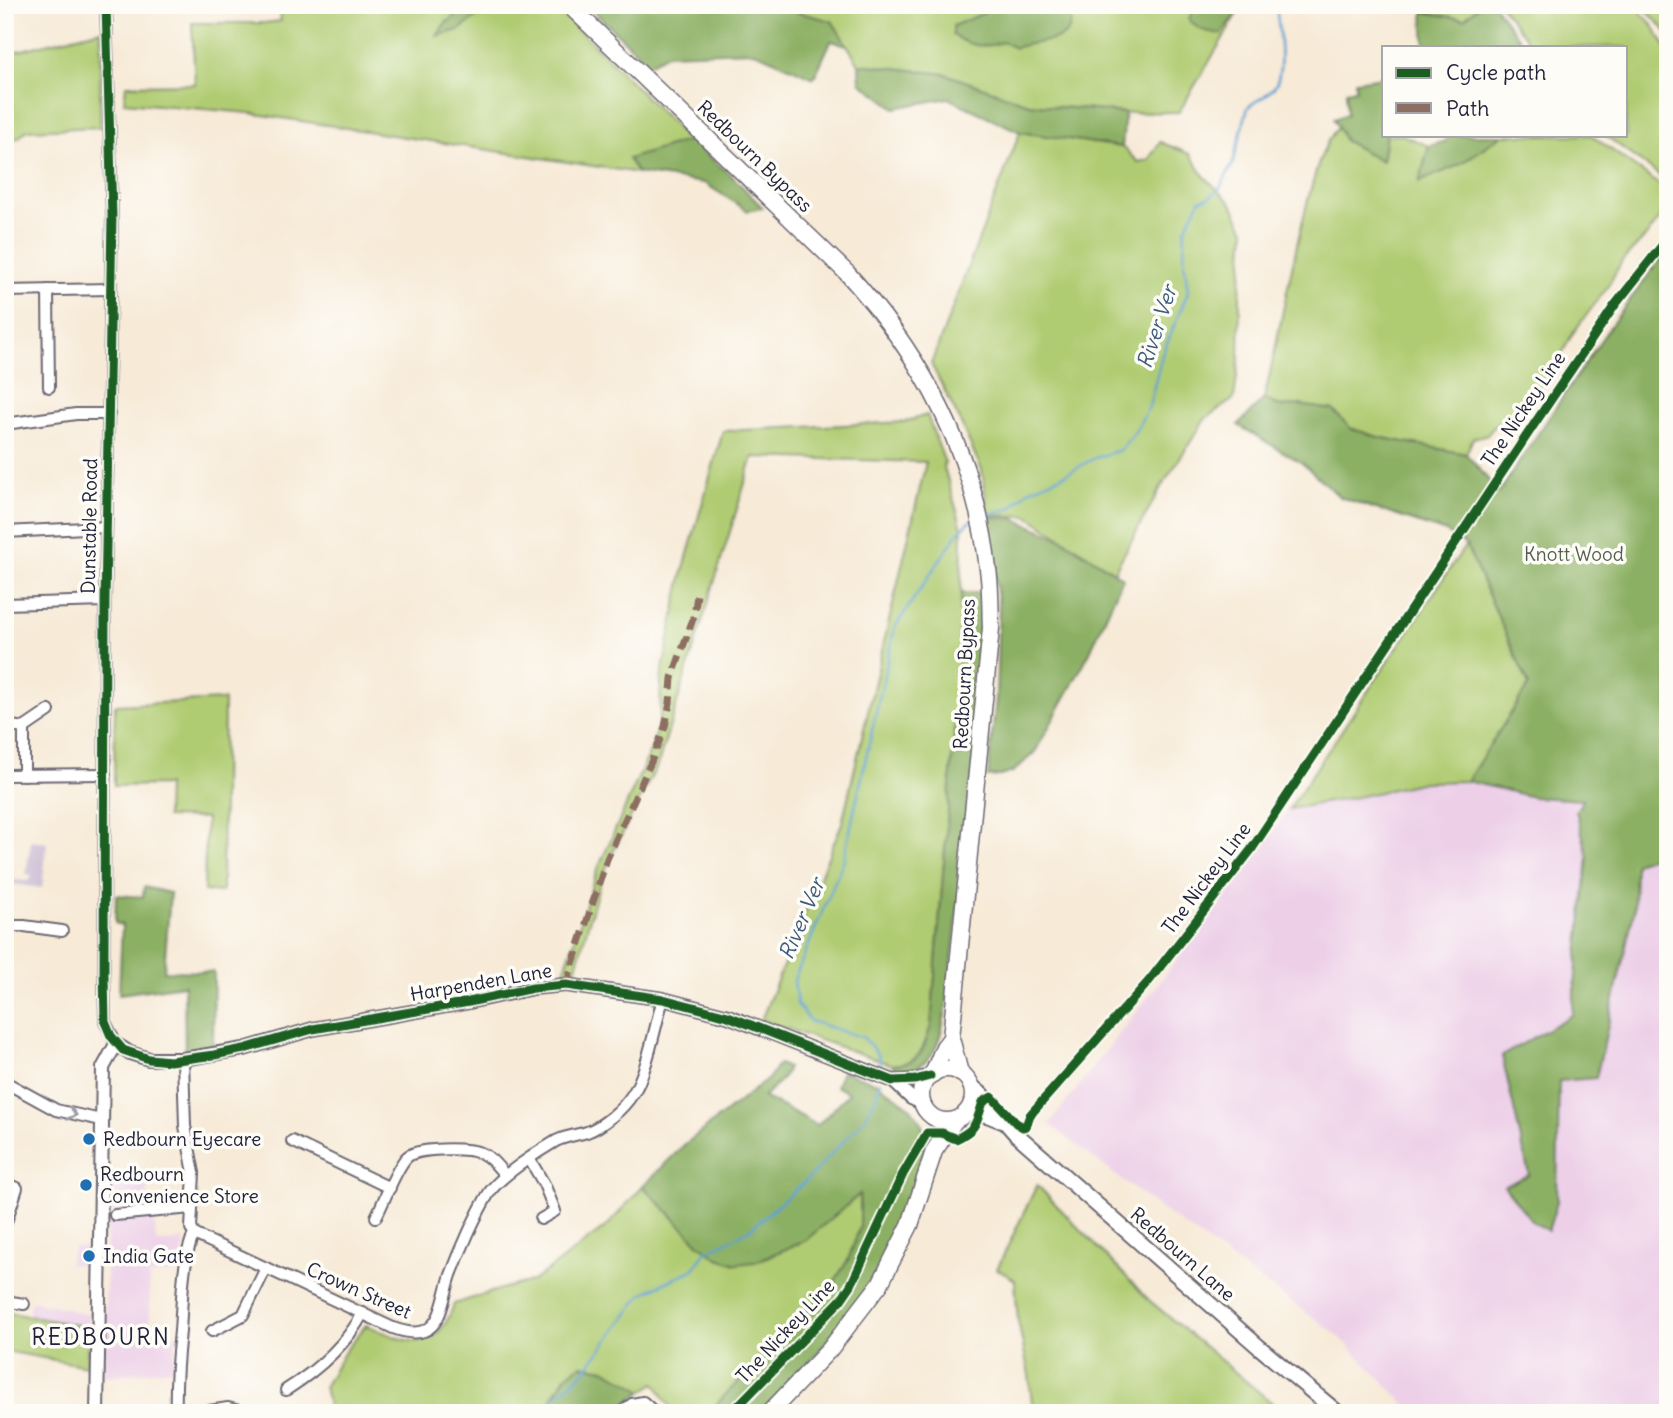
<svg xmlns="http://www.w3.org/2000/svg" width="1673" height="1418" font-family="Delius,sans-serif">
  <rect width="100%" height="100%" fill="#fdfcf7"/>
  <filter id="ink" filterUnits="userSpaceOnUse"><feTurbulence type="fractalNoise" baseFrequency=".0143" numOctaves="2"/><feDisplacementMap in="SourceGraphic" scale="14" xChannelSelector="R" yChannelSelector="G"/><feConvolveMatrix kernelMatrix="1 2 1 2 8 2 1 2 1" color-interpolation-filters="sRGB"/></filter>
  <filter id="wash" filterUnits="userSpaceOnUse"><feTurbulence type="fractalNoise" baseFrequency=".00686" numOctaves="4" result="noise"/><feDisplacementMap in="SourceGraphic" scale="28" xChannelSelector="R" yChannelSelector="G"/><feGaussianBlur stdDeviation="1.57" result="paint"/><feColorMatrix in="noise" values="0 0 0 0 0 0 0 0 0 0 0 0 0 0 0 0 0 1.4 0 .05"/><feComposite in="paint" operator="in"/></filter>
  <g filter="url(#wash)">
    <rect width="100%" height="100%" fill="#f7ead7"/>
    <g fill="#edd0e8">
      <path d="M1668,249V1413H1414L1339,1336L1143,1196L1049,1124L1256,858L1609,328Z"/>
      <path d="M147,1181L148,1209L107,1212L106,1182Z"/>
      <path d="M154,1213L156,1243L185,1240L179,1273L149,1275L150,1325L135,1326V1336L178,1334L172,1369L104,1376L107,1217Z"/>
      <path d="M74,1247L93,1248V1266L68,1264Z"/>
      <path d="M32,1301L70,1309L74,1312L90,1314L88,1327L28,1316Z"/>
    </g>
    <path fill="#ccbed4" d="M31,841L47,843L42,888L5,883V879L27,881L31,878L32,875L26,874Z"/>
    <g fill="#b0cc72" stroke="#697756" stroke-width="2">
      <path d="M279,5H467L444,25L493,5H552C600,48 643,95 689,140L629,159L638,173L249,113L124,102L126,85L195,84L192,23H264L281,21Z"/>
      <path d="M769,5H1243L1179,112L1125,113L1029,104L945,74L859,64L832,21Z"/>
      <path d="M1422,5H1480L1464,19L1423,12Z"/>
      <path d="M1500,5H1634L1652,24L1668,51V182L1605,135H1626V47H1533Z"/>
      <path d="M1641,5H1668V33Z"/>
      <path d="M101,30L100,127L27,130L18,138L5,140V52L10,53Z"/>
      <path d="M1338,127L1345,141L1382,161L1386,135H1402L1429,146L1420,182L1502,135H1591L1668,191V208L1647,235L1622,261L1607,288L1573,333L1553,370L1516,421L1497,423L1488,434L1473,438L1466,454L1378,437L1349,428L1333,410L1299,405L1282,407L1264,399C1280,333 1290,266 1308,200C1315,175 1321,147 1338,127Z"/>
      <path d="M1020,132L1122,147L1138,162L1148,160L1160,142L1190,154L1205,177L1232,204L1245,230L1240,295L1239,360L1234,399L1206,418L1160,489L1114,572L1028,516L988,515L982,470L957,415L931,364Z"/>
      <path d="M927,415L945,463L943,464L962,528L960,659L931,1026C922,1051 922,1062 893,1065L761,1020L842,823L926,462L753,457L658,764L611,856L599,886L573,978L563,975L596,873L652,747L660,717L661,679L682,575L723,431L904,422Z"/>
      <path d="M1466,545L1529,685L1467,781L1424,782L1357,797L1289,809Z"/>
      <path d="M224,700L222,892L204,891L206,818L166,817L167,785L114,786L115,705Z"/>
      <path d="M1037,1185L1150,1301L1284,1413H1033L1029,1375L1018,1321L1015,1280L997,1269Z"/>
      <path d="M643,1186L699,1244L804,1241L861,1193L860,1227L848,1260L831,1287L708,1413H674L655,1383L643,1391L604,1369L581,1365L565,1377L544,1413H330L324,1387L346,1350L366,1325C407,1342 436,1358 454,1304L504,1288L532,1281L546,1272L608,1225Z"/>
      <path d="M5,1312L88,1327L87,1366L5,1351Z"/>
    </g>
    <g fill="#8cb064" stroke="#576950" stroke-width="2">
      <path d="M467,5H493L459,30L437,36L444,25Z"/>
      <path d="M587,5H769L832,21L847,45L831,41L814,78L753,51L667,54L649,64Z"/>
      <path d="M988,5H1067C1084,48 1038,38 1015,48L1003,42C984,48 970,47 953,35V26L984,13Z"/>
      <path d="M1196,5H1234L1236,13L1221,34C1208,32 1197,31 1189,19Z"/>
      <path d="M1480,5H1494L1525,47H1425L1423,12L1464,19Z"/>
      <path d="M859,64L945,74L1029,104L1125,113L1122,147L1020,132L948,98L895,108L860,82Z"/>
      <path d="M1384,77L1386,135L1382,161L1345,141L1334,119L1347,114L1346,91L1356,89L1355,81Z"/>
      <path d="M1446,135H1502L1459,165L1419,182L1429,146L1446,141Z"/>
      <path d="M689,140L732,176L763,208L748,211L704,183L638,173L628,159Z"/>
      <path d="M1668,249V852L1635,863L1634,911L1596,1078L1559,1081L1557,1202L1548,1231L1532,1221L1504,1186L1529,1175L1502,1056L1572,1015L1588,856L1576,811L1583,800L1533,797L1467,781L1529,685L1466,545L1446,532L1340,497L1302,463L1238,425L1264,399L1282,407L1299,405L1333,410L1350,428L1378,437L1466,454L1499,492L1609,328Z"/>
      <path d="M988,517L1012,518L1060,538L1123,578L1089,654L1035,752L1013,772L1000,776L988,777L996,698L999,608Z"/>
      <path d="M961,593H981L983,630L977,743L947,1004C940,1040 937,1070 894,1073L893,1065C922,1062 922,1052 931,1026L960,659Z"/>
      <path d="M144,887L170,893L164,971L214,972L213,1049L185,1051L184,985L119,994L122,925L115,923L116,895L143,897Z"/>
      <path d="M779,1064L788,1068L782,1079L763,1097L803,1117L817,1126L849,1093L836,1086L842,1071L877,1083L910,1107L922,1123L925,1144L922,1171L891,1247L863,1298L799,1375L760,1413H708L831,1287L848,1260L860,1227V1194L805,1241L755,1262L736,1264L718,1258L699,1244L643,1186L684,1145L768,1079Z"/>
      <path d="M581,1365L604,1369L643,1391L611,1413H544L565,1377Z"/>
    </g>
    <g fill="none" stroke-linecap="round" stroke-linejoin="round">
      <g stroke="#5da0d1" stroke-width="2.5">
        <path d="M988,515L1011,508L1029,490L1066,474L1095,458L1120,450L1135,432L1149,406L1162,355L1188,292L1184,260L1185,229L1200,200L1210,197L1220,188L1233,163L1248,107C1256,100 1267,97 1274,87C1286,72 1278,24 1276,5"/>
        <path d="M881,1072L879,1056L864,1038L810,1021L797,1004L794,980L843,862L895,627L958,533L972,519"/>
        <path d="M547,1413L554,1398L584,1372L642,1294L694,1269L705,1252L748,1231L807,1180L865,1118L876,1098L880,1082"/>
      </g>
    </g>
  </g>
  <g filter="url(#ink)">
    <g fill="none" stroke-linecap="round" stroke-linejoin="round">
      <g stroke="#6d6872" stroke-width="14">
        <g id="minor">
          <path d="M106,5L112,216L105,601L104,973L105,1022L116,1044"/>
          <path d="M48,290L49,387"/>
          <path d="M5,291L110,289"/>
          <path d="M5,424L76,414H109"/>
          <path d="M5,532L106,527"/>
          <path d="M5,604L105,601"/>
          <path d="M5,725L24,728V775"/>
          <path d="M24,728L49,711"/>
          <path d="M5,775L105,774"/>
          <path d="M5,926H24L62,931"/>
          <path d="M5,1082L56,1110L101,1120"/>
          <path d="M292,1141L390,1188"/>
          <path d="M530,1160L544,1184L555,1211L541,1219"/>
          <path d="M5,1184L17,1188L5,1225"/>
          <path d="M115,1215L192,1208"/>
          <path d="M376,1217C385,1200 394,1172 406,1158C415,1147 467,1148 481,1153C491,1157 498,1167 505,1175"/>
          <path d="M194,1234L393,1328C442,1346 440,1307 451,1275C460,1251 476,1214 489,1193C500,1176 539,1151 556,1141C566,1136 577,1135 587,1132C603,1126 623,1109 632,1095C647,1074 655,1025 663,999"/>
          <path d="M5,1301L24,1304"/>
          <path d="M212,1331L243,1315L266,1268"/>
          <path d="M286,1390C316,1371 346,1345 363,1313"/>
          <path d="M176,1413C175,1385 177,1359 180,1331C182,1304 182,1258 194,1234L191,1228L194,1173L185,1126L183,1059"/>
          <path d="M197,1413L228,1408L247,1413"/>
          <path d="M620,1413L632,1404L643,1402L655,1413"/>
        </g>
      </g>
      <g stroke="#6d6872" stroke-width="16">
        <g id="tertiary">
          <path d="M893,1081L911,1098L922,1103"/>
          <path d="M97,1413L103,1068L116,1044L130,1053L149,1059H183L244,1049L313,1029L469,1002L533,988L566,985L663,999L728,1016L893,1081L915,1080L930,1076"/>
        </g>
      </g>
      <g stroke="#6d6872" stroke-width="18">
        <g id="secondary">
          <path d="M970,1085L981,1094L1015,1133L1259,1347L1338,1413"/>
          <path d="M965,1113L987,1115L1002,1121"/>
        </g>
      </g>
      <g stroke="#6d6872" stroke-width="19">
        <g id="primary">
          <path d="M569,5L847,273C924,358 975,454 988,569C991,588 990,608 991,628L951,1038L960,1073"/>
          <circle cx="947" cy="1095" r="26"/>
          <path d="M933,1074L944,1047L951,1038"/>
          <path d="M769,1413L830,1349L880,1284L910,1225L934,1151L955,1120"/>
        </g>
      </g>
      <use href="#minor" stroke="#fff" stroke-width="10"/>
      <use href="#tertiary" stroke="#fff" stroke-width="12"/>
      <use href="#secondary" stroke="#fff" stroke-width="14"/>
      <use href="#primary" stroke="#fff" stroke-width="16"/>
      <path stroke="#8d6e63" stroke-width="7" stroke-dasharray="14 7" stroke-linecap="butt" d="M566,985L607,859L651,762L665,727L670,703L672,678L694,616L697,595"/>
      <g stroke="#fdfcf7" stroke-width="13">
        <g id="cycleway">
          <path d="M106,5L112,216L105,601L104,973L105,1022L111,1036L123,1050L149,1059L170,1061L214,1055L244,1049L313,1029L469,1002L533,988L566,985L663,999L728,1016L893,1081L915,1080L930,1076"/>
          <path d="M731,1413L840,1301L851,1285L903,1174L927,1133H942L956,1139C977,1129 976,1123 983,1102L992,1097L1016,1123L1023,1127L1026,1126L1030,1115L1149,981L1251,850L1535,423L1615,305L1668,238"/>
        </g>
      </g>
      <use href="#cycleway" stroke="#1b5e20" stroke-width="9"/>
    </g>
    <defs><path id="oneway-chevron" d="M-2-3.5L2.5 0L-2 3.5" fill="none" stroke-width="1.6" stroke-linecap="round" stroke-linejoin="round" transform="scale(1.75)"/></defs>
    <use stroke="#9c9ca7" href="#oneway-chevron" transform="translate(72 1114) rotate(14)"/>
  </g>
  <g fill="#1f6fb2" stroke="#fdfcf7" stroke-width="2.5">
    <circle cx="89" cy="1139" r="7"/>
    <circle cx="86" cy="1185" r="7"/>
    <circle cx="89" cy="1256" r="7"/>
  </g>
  <g text-anchor="middle" stroke-width="7" stroke-linejoin="round" paint-order="stroke">
    <g font-size="19" fill="#22223b" stroke="#fdfcf7">
      <text transform="translate(755 156) rotate(44)" y="7">Redbourn Bypass</text>
      <text transform="translate(1523 409) rotate(-56)" y="7">The Nickey Line</text>
      <text transform="translate(89 526) rotate(-89)" y="7">Dunstable Road</text>
      <text transform="translate(964 674) rotate(-87)" y="7">Redbourn Bypass</text>
      <text transform="translate(1206 878) rotate(-53)" y="7">The Nickey Line</text>
      <text transform="translate(481 982) rotate(-10)" y="7">Harpenden Lane</text>
      <text transform="translate(1183 1254) rotate(41)" y="7">Redbourn Lane</text>
      <text transform="translate(359 1290) rotate(24)" y="7">Crown Street</text>
      <text transform="translate(785 1331) rotate(-47)" y="7">The Nickey Line</text>
    </g>
    <g font-size="19" fill="#545e4e" stroke="#fdfcf7">
      <text x="1574" y="561">Knott Wood</text>
    </g>
    <g font-size="19" fill="#22223b" stroke="#fdfcf7" text-anchor="start">
      <text x="103" y="1146">Redbourn Eyecare</text>
      <text x="100" y="1181">Redbourn<tspan x="100" dy="22">Convenience Store</tspan></text>
      <text x="103" y="1263">India Gate</text>
    </g>
    <g font-size="21" font-style="italic" fill="#3d5b7e" stroke="#fdfcf7">
      <text transform="translate(1157 327) rotate(-72)" y="7">River Ver</text>
      <text transform="translate(802 919) rotate(-67)" y="7">River Ver</text>
    </g>
    <g font-size="23" letter-spacing="2" fill="#22223b" stroke="#fdfcf7">
      <text x="101" y="1345">REDBOURN</text>
    </g>
  </g>
  <rect width="1673" height="1418" fill="none" stroke="#fdfcf7" stroke-width="28"/>
  <rect x="1382" y="46" width="245" height="91" fill="#fdfcf7" stroke="#a5a5ac" stroke-width="2"/>
  <rect x="1396" y="68" width="35" height="10" fill="#1b5e20" stroke="#a5a5ac" stroke-width="2"/>
  <text x="1446" y="80" font-size="21" fill="#22223b">Cycle path</text>
  <rect x="1396" y="103" width="35" height="10" fill="#8d6e63" stroke="#a5a5ac" stroke-width="2"/>
  <text x="1446" y="116" font-size="21" fill="#22223b">Path</text>
</svg>
